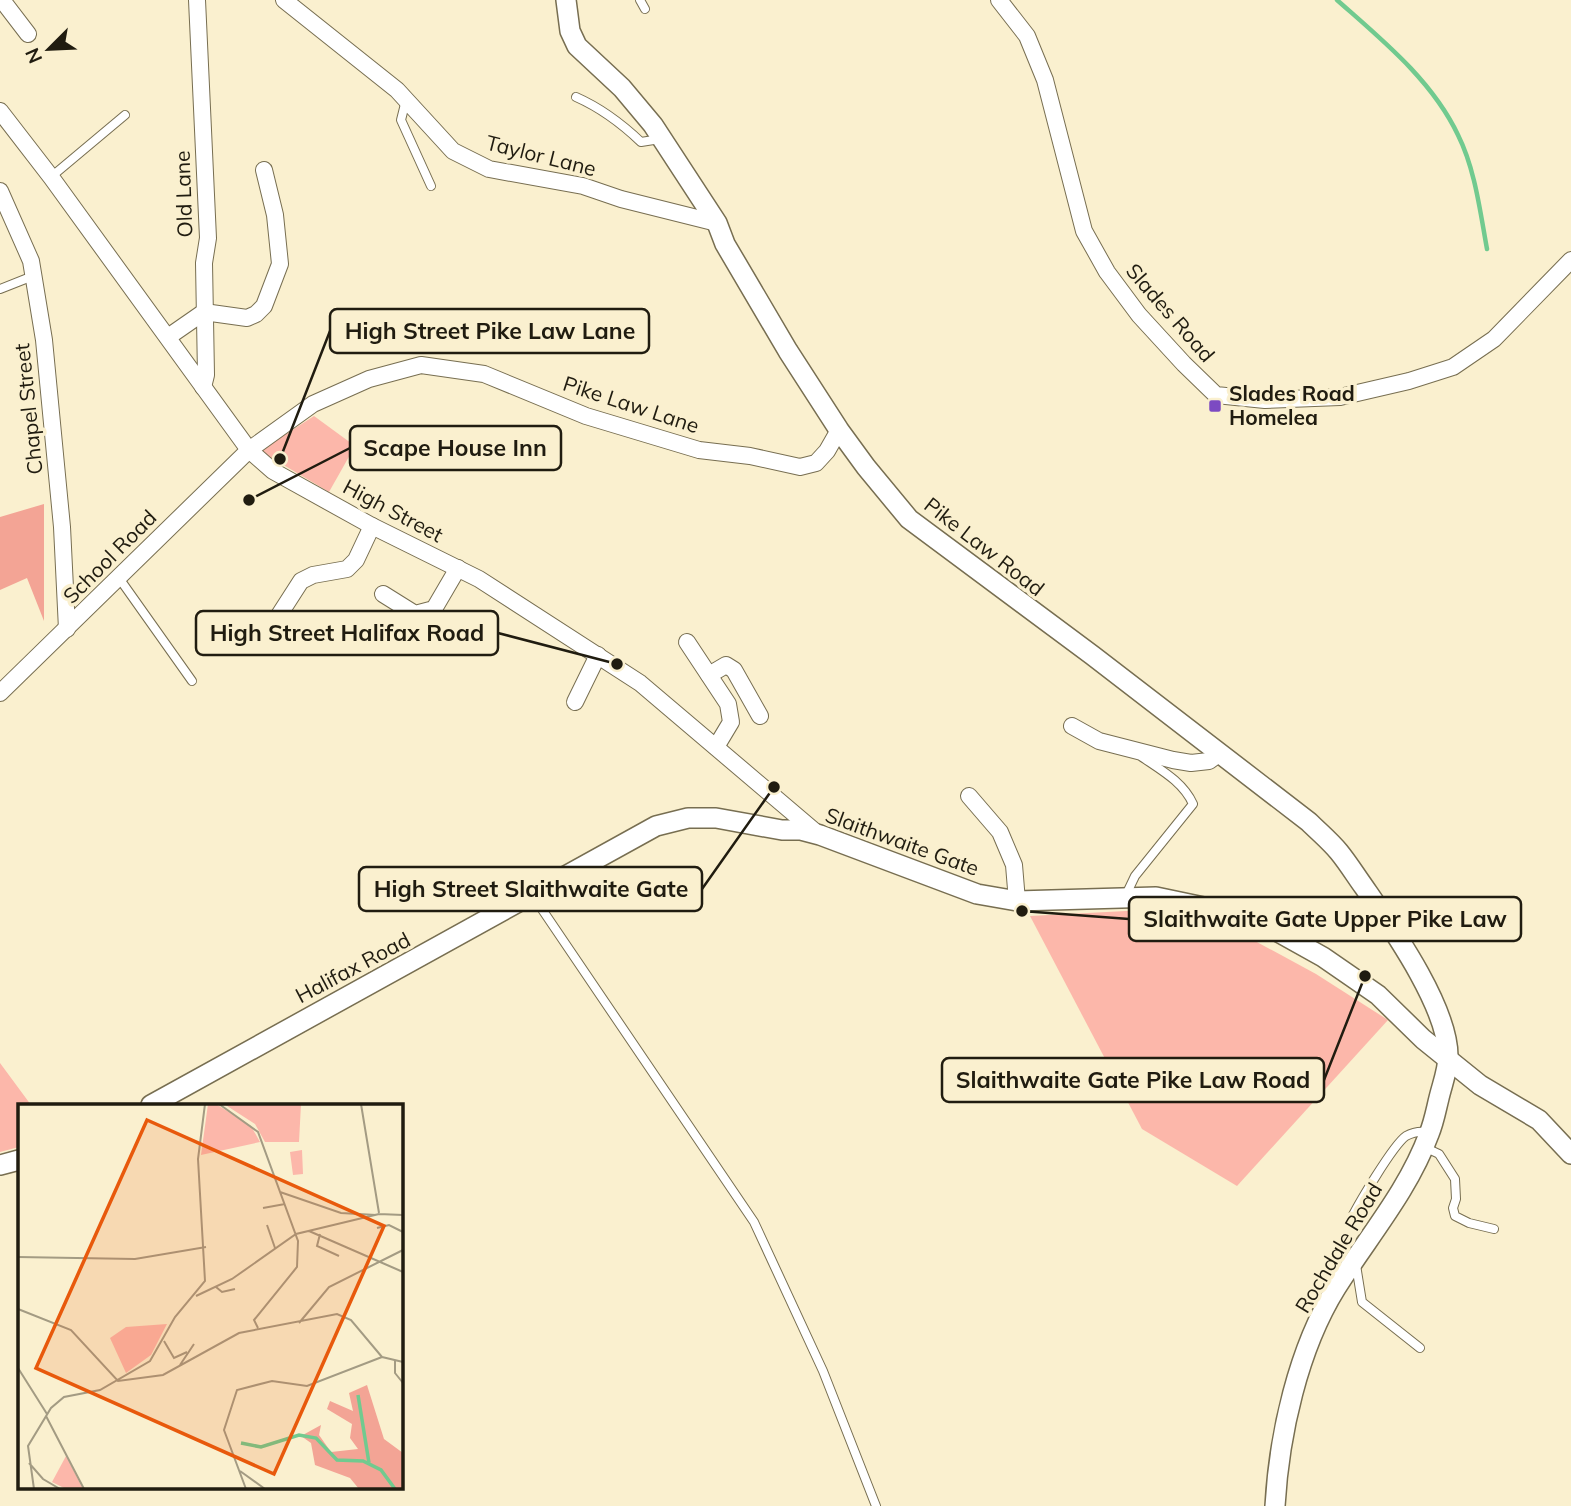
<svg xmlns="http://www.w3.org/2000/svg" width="1571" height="1506" font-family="Mulish,sans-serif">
  <rect width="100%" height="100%" fill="#faf0cf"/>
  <g fill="#fcb7aa">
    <path d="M314,416L355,446L329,492L260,451Z"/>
    <path d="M1145,910L1231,928L1316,974L1388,1020L1237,1186L1142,1129L1030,916Z"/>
    <path d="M0,1063L31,1105H19V1147L0,1152Z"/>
  </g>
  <path fill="#f3a495" d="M44,504V621L27,578L0,590V517Z"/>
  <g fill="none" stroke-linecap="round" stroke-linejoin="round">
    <path stroke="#71ca8f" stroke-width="4.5" d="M1337,0C1381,39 1432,80 1458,135C1475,169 1480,211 1487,249"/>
    <g stroke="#776e51" stroke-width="10">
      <g id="service">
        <path d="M640,0L645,9"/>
        <path d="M576,97C601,108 621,123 641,142L660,139"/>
        <path d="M406,100L401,120L431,186"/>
        <path d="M51,177L125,115"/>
        <path d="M0,289L33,276"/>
        <path d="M119,578L192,681"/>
        <path d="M533,896L754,1222L823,1371L876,1506"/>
        <path d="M1125,897L1135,876L1193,804C1183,782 1161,770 1142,757"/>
        <path d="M1424,1147L1439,1154L1455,1179L1456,1199L1453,1208L1455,1216L1469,1223L1494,1229"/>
        <path d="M1349,1223C1357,1206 1393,1145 1406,1136C1413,1132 1420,1131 1427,1132"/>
        <path d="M1356,1265L1362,1302L1420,1348"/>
      </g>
    </g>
    <g stroke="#776e51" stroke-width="18">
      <g id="minor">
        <path d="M2,0L28,34"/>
        <path d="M197,0L208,238L204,263L206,375L203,387"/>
        <path d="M284,0L397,90L453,151L489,169L583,186L621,199L717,223"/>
        <path d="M999,0L1027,36L1045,80L1084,231L1107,272L1139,315L1184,364L1216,395L1265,400L1340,397L1409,381L1453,367L1494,339L1571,260"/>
        <path d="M0,111L51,177L249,450L273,471L372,526L479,579L640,683L818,834"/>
        <path d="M0,191L31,261L44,340L62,527L67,629"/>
        <path d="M168,337L204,312L247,318L256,314L264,306L280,264L275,215L264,170"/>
        <path d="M383,594L415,614L434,609L458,568"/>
        <path d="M274,623L301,581L313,575L347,569L356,560L372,526"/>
        <path d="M687,642L728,704L731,722L716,747"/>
        <path d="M709,675L726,665L734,670L760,716"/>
        <path d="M0,693L249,450L313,404L369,379L421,365L484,374L586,416L699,450L750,456L800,467L816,463L827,451L839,430"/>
        <path d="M575,702L598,655"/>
        <path d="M1072,726L1099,741L1173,760L1191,763L1209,761L1220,753"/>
        <path d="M969,796L1000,832L1014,865L1017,901"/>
      </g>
    </g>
    <g stroke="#776e51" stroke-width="22">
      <g id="tertiary">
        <path d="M566,0L570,31L577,46L622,88L653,125L717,223L725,244L788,351L839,430L866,467L909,519L1092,655L1309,822C1319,832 1330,841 1339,852C1348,863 1356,876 1364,887C1392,928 1448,1007 1448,1056C1448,1070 1442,1085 1439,1098C1436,1110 1434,1122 1429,1134C1408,1191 1368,1237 1336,1288C1298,1349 1279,1435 1275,1506"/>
        <path d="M151,1105L656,826L688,818H716L782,830H801L820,835L977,894L1017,901L1156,897L1218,910L1264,924L1323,957L1378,995L1423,1039L1480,1085L1539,1120L1571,1154"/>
        <path d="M0,1165L19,1160"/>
      </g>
    </g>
    <use href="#service" stroke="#fff" stroke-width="8"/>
    <use href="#minor" stroke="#fff" stroke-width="16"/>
    <use href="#tertiary" stroke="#fff" stroke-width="19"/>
  </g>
  <rect fill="#7c4ac2" stroke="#faf0cf" stroke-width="2.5" x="1208" y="399" width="14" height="14" rx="3.5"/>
  <g text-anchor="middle" stroke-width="7" stroke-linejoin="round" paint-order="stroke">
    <g font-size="21" fill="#201c10" stroke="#faf0cf">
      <text transform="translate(541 156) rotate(14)" y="7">Taylor Lane</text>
      <text transform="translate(184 194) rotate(-92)" y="7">Old Lane</text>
      <text transform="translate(1170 313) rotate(49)" y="7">Slades Road</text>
      <text transform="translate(631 405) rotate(18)" y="7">Pike Law Lane</text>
      <text transform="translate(29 409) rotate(-96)" y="7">Chapel Street</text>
      <text transform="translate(393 511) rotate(28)" y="7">High Street</text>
      <text transform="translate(984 547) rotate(38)" y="7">Pike Law Road</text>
      <text transform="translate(110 557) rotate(-45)" y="7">School Road</text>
      <text transform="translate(902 842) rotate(20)" y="7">Slaithwaite Gate</text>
      <text transform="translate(353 968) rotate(-28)" y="7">Halifax Road</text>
      <text transform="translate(1339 1248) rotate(-59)" y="7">Rochdale Road</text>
    </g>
    <g font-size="21" font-weight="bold" fill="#201c10" stroke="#faf0cf" text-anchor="start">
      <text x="1229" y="401">Slades Road<tspan x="1229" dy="24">Homelea</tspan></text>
    </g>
  </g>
  <g transform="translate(18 1104)">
    <rect width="385" height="385" fill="#faf0cf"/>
    <path d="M190,0H198L233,22L242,38L183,51ZM206,0H283L281,38H247L237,20ZM284,46L285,70L275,71L272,48ZM149,220L133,251L108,269L92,234L108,223ZM48,352L65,385H48L34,378Z" fill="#fcb7aa"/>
    <path d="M349,281L366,335L385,349V385H341L332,374L297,361L293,339L283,332L303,321L301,331L313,348L340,345L332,334L334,320L309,305L312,297L335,307L331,289Z" fill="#f3a495"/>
    <path fill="none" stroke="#71ca8f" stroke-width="3.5" d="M340,291L351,359M223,339L243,343L281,331L298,334L319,356L345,357L363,366L377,385"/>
    <path fill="none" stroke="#a39b83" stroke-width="2" d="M201,0L240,28L280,137L279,163L236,216L240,224M343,0L361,109M262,88L323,109L358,111M245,104L267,100M249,121L257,144M359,124L371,121L385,128M291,127L385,168M302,130L299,142L321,152M0,153L117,155L188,143M198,183L204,188L217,185M178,192L214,175L278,130L361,110L385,111M0,205L53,226L100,277L145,271L221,229L319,210L333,216L364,253M281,219L311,183L385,146M146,237L156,254L169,248M364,253L385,258M377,257V269L385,279M162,261L176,240M0,264L29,310M28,312L66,385M11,359L25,375L42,385M222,367L247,385M16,385L10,342L33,304L46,293L82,286L132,257L157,213L187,177L180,55L187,0M228,385L206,326L219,286L254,277L289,282L364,253"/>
    <path fill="#e8590c" fill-opacity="0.15" stroke="#e8590c" stroke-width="3.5" d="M129,16L366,122L256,370L18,264Z"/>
    <rect width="385" height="385" fill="none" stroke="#201c10" stroke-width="3.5"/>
  </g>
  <path fill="none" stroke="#201c10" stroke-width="2.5" d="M280 459L330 331M249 500L350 448M617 664L498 633M774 787L702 889M1022 911L1129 919M1365 976L1324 1080"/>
  <g fill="#201c10" stroke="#faf0cf" stroke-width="2.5">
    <circle cx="280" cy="459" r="7"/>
    <circle cx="249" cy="500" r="7"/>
    <circle cx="617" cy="664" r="7"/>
    <circle cx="774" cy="787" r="7"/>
    <circle cx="1022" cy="911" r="7"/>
    <circle cx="1365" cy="976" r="7"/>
  </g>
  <g fill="#faf0cf" stroke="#201c10" stroke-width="2.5">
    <rect x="330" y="309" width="319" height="44" rx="7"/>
    <rect x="350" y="426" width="211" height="44" rx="7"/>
    <rect x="196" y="611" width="302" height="44" rx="7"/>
    <rect x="359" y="867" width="343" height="44" rx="7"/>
    <rect x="1129" y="897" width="392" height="44" rx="7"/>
    <rect x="942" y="1058" width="382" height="44" rx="7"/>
  </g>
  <g font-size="23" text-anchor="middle" font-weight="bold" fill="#201c10">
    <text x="490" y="339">High Street Pike Law Lane</text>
    <text x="455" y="456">Scape House Inn</text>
    <text x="347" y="641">High Street Halifax Road</text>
    <text x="531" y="897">High Street Slaithwaite Gate</text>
    <text x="1325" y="927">Slaithwaite Gate Upper Pike Law</text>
    <text x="1133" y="1088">Slaithwaite Gate Pike Law Road</text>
  </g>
  <g transform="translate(49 49) rotate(246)" stroke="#faf0cf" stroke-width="5" paint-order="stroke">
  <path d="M0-5L12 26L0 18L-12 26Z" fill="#201c10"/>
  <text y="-10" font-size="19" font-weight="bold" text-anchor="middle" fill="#201c10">N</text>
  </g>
</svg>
